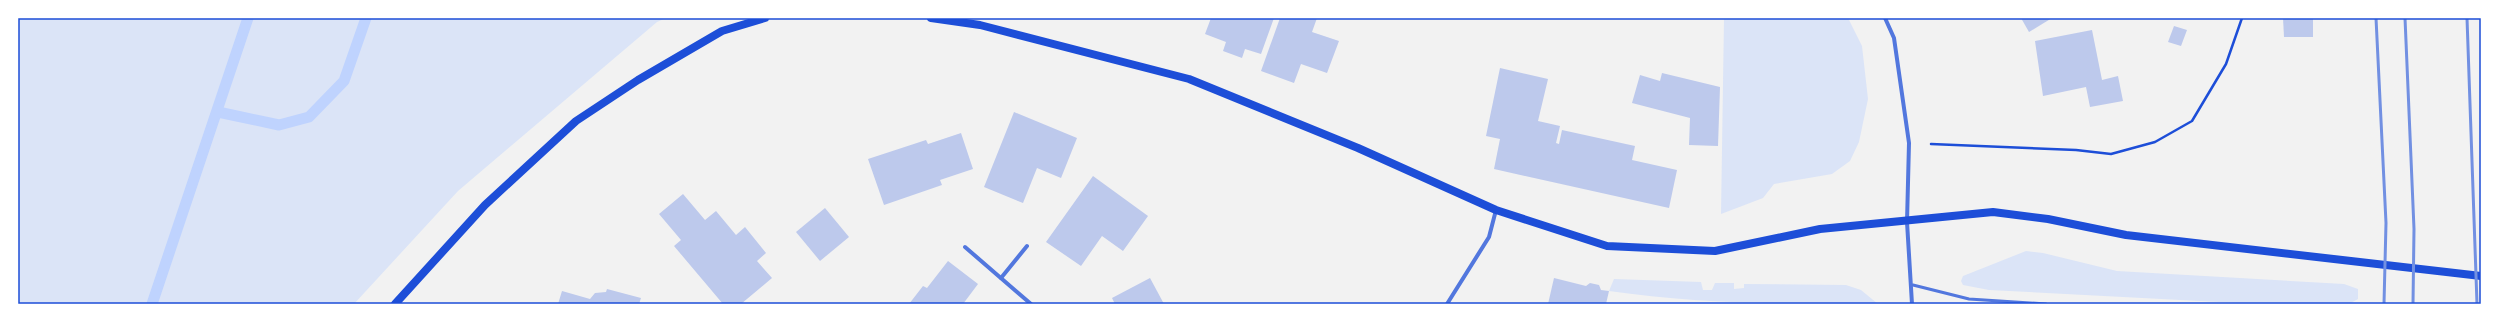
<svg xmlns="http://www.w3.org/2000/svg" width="2499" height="322" font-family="'PT Sans',sans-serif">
  <rect width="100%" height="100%" fill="#f2f2f2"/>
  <g fill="#dbe4f7">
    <path d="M18,18H666L657,22L458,191L354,304H18Z"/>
    <path d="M1724,18H1848L1862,46L1868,99L1859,142L1850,161L1832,174L1774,184L1763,198L1721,214Z"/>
    <path d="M2026,251L2043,253L2117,271L2344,284L2358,289V299L2349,304H2257L1989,290L1963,285L1961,281L1963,276Z"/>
    <path d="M1614,279L1701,282L1703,290H1712L1715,283H1734V289L1744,288V284L1846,285L1861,290L1878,304C1788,304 1698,304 1609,291Z"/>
  </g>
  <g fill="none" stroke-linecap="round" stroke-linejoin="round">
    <g stroke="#bfd3fe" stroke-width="11">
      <path d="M218,112L279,125L309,117L344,81L366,18"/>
      <path d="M152,304L248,18"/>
    </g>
  </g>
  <g fill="#bdc9ec">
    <path d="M1211,18H1274L1261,54L1245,49L1242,58L1223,51L1226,42L1205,34Z"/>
    <path d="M1280,18H1317L1312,32L1339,41L1327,73L1301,64L1294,83L1261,71Z"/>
    <path d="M2021,18H2052L2029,32Z"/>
    <path d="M2283,18H2313V37H2284Z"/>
    <path d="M2174,26L2187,30L2181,46L2168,42Z"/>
    <path d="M2092,30L2102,80L2118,76L2123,101L2090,107L2086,87L2043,96L2035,41Z"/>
    <path d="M1500,68L1548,79L1538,121L1560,126L1556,143L1559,144L1562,130L1635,146L1632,160L1677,170L1669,208L1494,169L1500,139L1486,136Z"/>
    <path d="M1662,73L1720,87L1718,146L1689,145L1690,118L1632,103L1640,75L1660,81Z"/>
    <path d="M1014,112L1077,138L1061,178L1037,168L1023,203L984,187Z"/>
    <path d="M961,133L973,169L940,180L942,185L884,205L868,159L926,140L928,144Z"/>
    <path d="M1093,176L1148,216L1123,251L1102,236L1081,266L1046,242Z"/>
    <path d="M683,194L705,220L716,211L736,235L745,227L766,253L757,261L772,278L741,304H723L674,246L681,240L659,214Z"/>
    <path d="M825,208L849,237L820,261L796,232Z"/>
    <path d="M948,261L978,284L963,304H909L923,286L927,288Z"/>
    <path d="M1150,278L1164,304H1115L1112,298Z"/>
    <path d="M1554,278L1586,286L1590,283L1599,285L1601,290L1609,291L1606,304H1548Z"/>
    <path d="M607,289L641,298L639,304H558L562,291L590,299L595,293L606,292Z"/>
  </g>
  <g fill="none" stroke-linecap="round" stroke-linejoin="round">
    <path stroke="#1d4ed8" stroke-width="2.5" d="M1931,144L2076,150L2111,154L2155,142L2192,121L2226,64L2242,18"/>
    <path stroke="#5277de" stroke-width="3" d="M1913,285L1969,299L2046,304"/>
    <g stroke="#5277de" stroke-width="4">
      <path d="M1885,18L1894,38L1909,143L1907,222L1912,304"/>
      <path d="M965,247L1031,304"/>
      <path d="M1001,278L1027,246"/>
      <path d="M1447,304L1489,237L1496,210"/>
    </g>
    <g stroke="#1d4ed8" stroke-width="8">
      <path d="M931,18L980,25L1189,79L1358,148L1496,210L1607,246L1715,251L1820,229L1993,212L2048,219L2126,235L2481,276"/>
      <path d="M395,304L485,205L576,121L638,80L722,31L765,18"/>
    </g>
    <g stroke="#7290e2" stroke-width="3">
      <path d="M2376,18L2386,223L2384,304"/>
      <path d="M2405,18L2414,229L2413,304"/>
      <path d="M2467,18L2477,304"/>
    </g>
  </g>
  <rect width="2499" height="322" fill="none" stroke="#ffffff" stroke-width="38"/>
  <rect x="19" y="19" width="2461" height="284" fill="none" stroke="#1d4ed8" stroke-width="1.5"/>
</svg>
